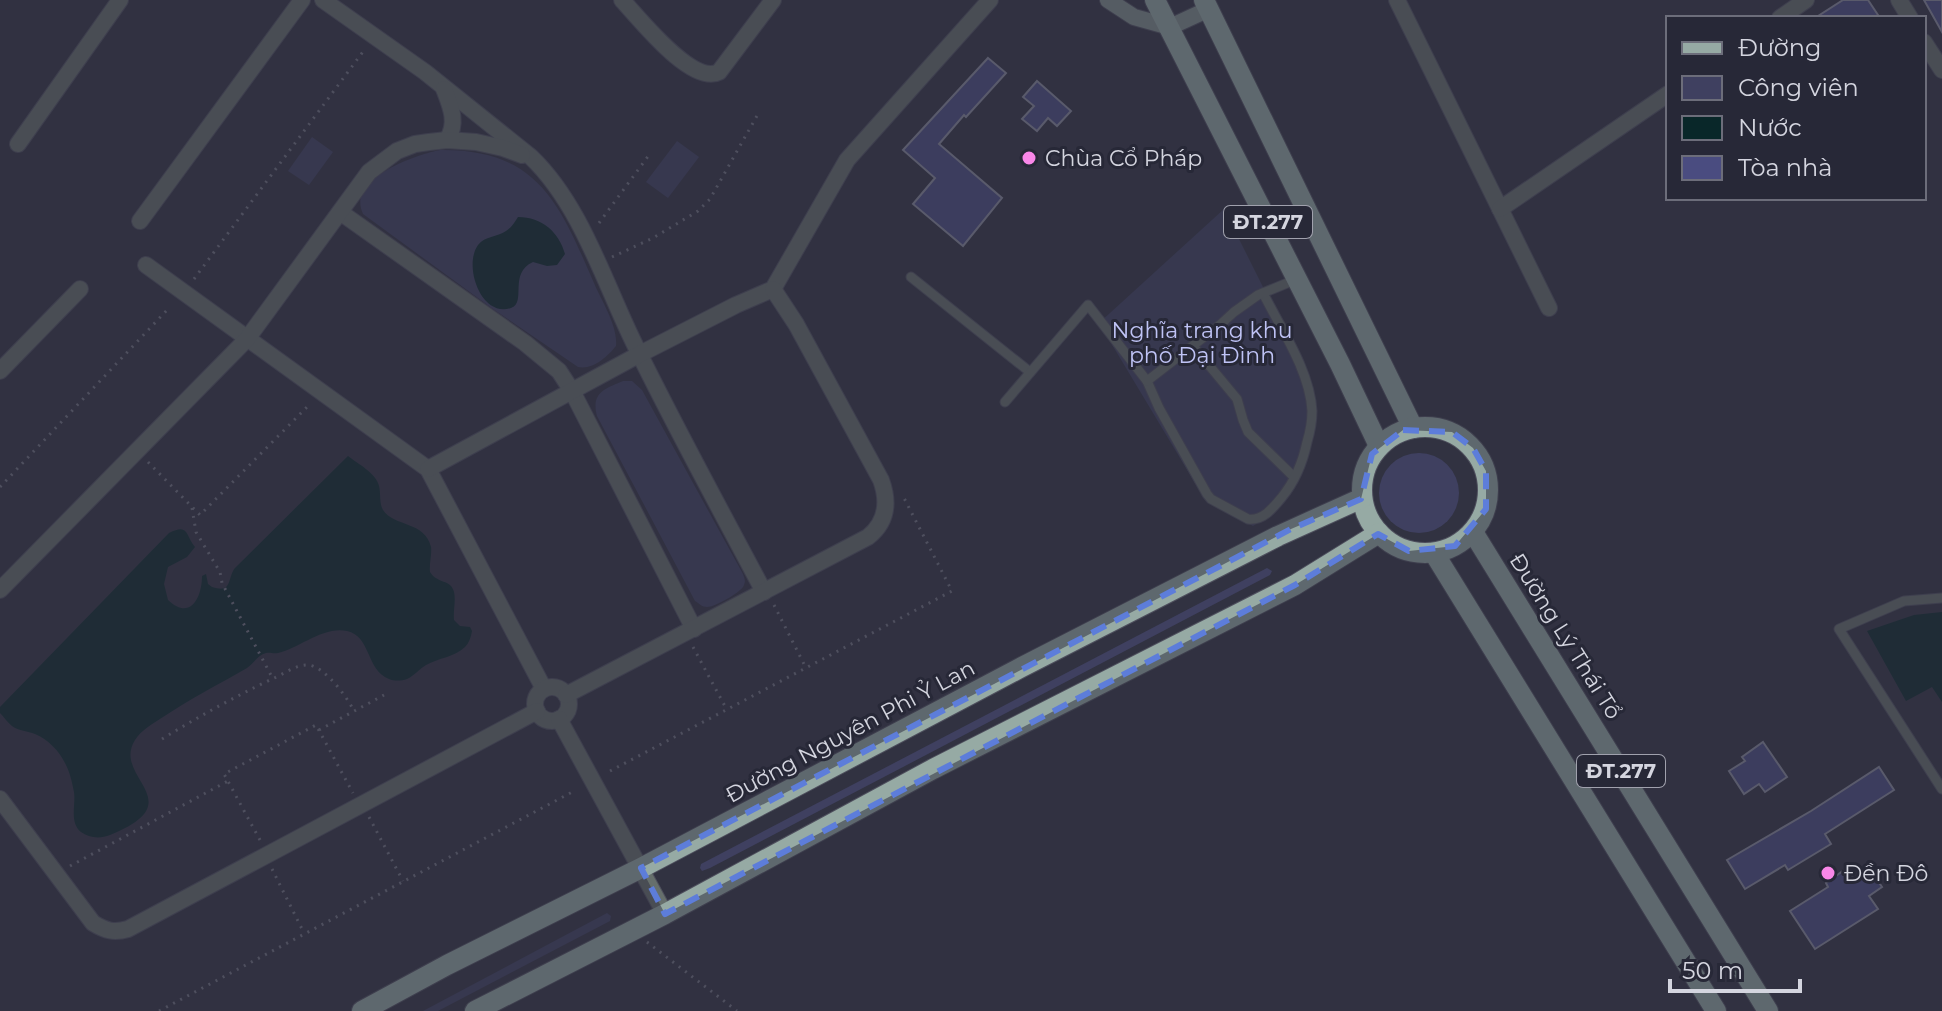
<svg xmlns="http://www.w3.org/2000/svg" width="1942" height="1011" font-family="Montserrat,sans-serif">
  <rect width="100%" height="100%" fill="#313241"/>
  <g fill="#3f4060">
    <path d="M312,137L333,152L309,185L288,171Z"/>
    <path d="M677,141L699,157L668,198L646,182Z"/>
    <path d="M440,150C538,149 559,203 594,283C602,302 618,326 616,346C607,357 593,370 578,367L493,309L363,214C346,179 415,155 440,150Z"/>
    <path d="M1224,209L1310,381C1318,415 1315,436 1302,469C1299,476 1296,485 1292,492C1283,506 1266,517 1253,526L1204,498L1099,323Z"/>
    <path d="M623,381H632L642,390L743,574C745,580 746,581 743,587C739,593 715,607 707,607C702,607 700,604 695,601L597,416C591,393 604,389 623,381Z"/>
    <circle cx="1419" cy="493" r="40"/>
    <path d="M1267,568L1272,571L1270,575L710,868L702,871L700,868L701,864Z"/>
    <path d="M607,913L611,916L610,921L438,1011H423Z"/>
  </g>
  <g fill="#092729">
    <path d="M518,217C542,217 559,232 565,254L557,265L547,266L533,262C508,273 527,303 511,308C481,318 463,266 478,245C485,236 497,237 506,231C511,228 515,222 518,217Z"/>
    <path d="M348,456C358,464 376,473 379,486C381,494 379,503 383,510C394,527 425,521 431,547C432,555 429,564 430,572C437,584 451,579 454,592C456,601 453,611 454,620L460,626L470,627L472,631C471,637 469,643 465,647C455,657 438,658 426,665C419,669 414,676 407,679C401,681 394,681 389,679C366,670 371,636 347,631C323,626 300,648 278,653C272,654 271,652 266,653C258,655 254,663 247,668C219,684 190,699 163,717C154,723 141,730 135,740C111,778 194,801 110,835C100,839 89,838 81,832C69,822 76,805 74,792C72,782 70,772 65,763C59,751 48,739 35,734C28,731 19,731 12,726C8,723 4,717 0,713V707L169,533C189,523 185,535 195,547L187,557L168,567L164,584L168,600C190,621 202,598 202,576L206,574L208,584L212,587C233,594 227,578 235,568Z"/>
    <path d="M1942,612V702L1932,687L1906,701L1867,631L1914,615Z"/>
  </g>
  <g fill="#4a4c80" stroke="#8a8c9e" stroke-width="2">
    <path d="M1843,0H1868L1880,18H1815Z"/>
    <path d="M1924,0H1942V32Z"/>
    <path d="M988,58L1006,73L966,117L964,115L939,144L1002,198L963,246L913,204L935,178L903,150Z"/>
    <path d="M1037,81L1071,111L1057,126L1048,118L1037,131L1022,119L1034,106L1023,97Z"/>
    <path d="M1763,742L1787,777L1765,792L1759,784L1744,794L1729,771L1745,761L1742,757Z"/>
    <path d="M1879,767L1894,790L1825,834L1831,844L1788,870L1785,865L1745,889L1727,860L1811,811Z"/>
    <path d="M1847,868L1854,879L1869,868L1882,887L1869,896L1878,909L1815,949L1790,911L1828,887L1826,883Z"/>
  </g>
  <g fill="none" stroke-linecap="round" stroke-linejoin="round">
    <g stroke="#4e4f5d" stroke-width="11">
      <g id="lane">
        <path d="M911,277L1030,372"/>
        <path d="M1193,346L1237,399L1243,420L1248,432L1294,477"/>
        <path d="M1147,381L1159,408L1207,494L1211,499L1248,519C1263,521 1273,508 1282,497C1295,481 1303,461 1307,442C1310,432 1312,422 1312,411C1310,371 1281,329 1263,293"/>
        <path d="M1005,402L1088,305L1147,381L1221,324L1234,312L1258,295L1297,279"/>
        <path d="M1942,598L1904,601L1839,629L1942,789"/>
      </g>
    </g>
    <g stroke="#4e4f5d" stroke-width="18">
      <g id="street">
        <path d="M323,0L425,72L531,157C581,205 604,282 634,343C675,427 720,509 764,592"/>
        <path d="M622,0C639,18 692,86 719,72L773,0"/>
        <path d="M1397,0L1549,308"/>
        <path d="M1899,0L1910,18"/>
        <path d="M1780,18L1806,0"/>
        <path d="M1924,42L1942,70"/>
        <path d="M444,89C451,107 458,123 447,140"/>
        <path d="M18,144L120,0"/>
        <path d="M1500,209L1668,94"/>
        <path d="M340,212L525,343L559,371L572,391L694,629"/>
        <path d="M140,221L302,0"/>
        <path d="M146,265L428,469L544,689"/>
        <path d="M0,371L80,289"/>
        <path d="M428,469L640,354L736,305L773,289L847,160L990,0"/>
        <path d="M0,590L247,339L369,172L397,151L415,144L429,142L447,140L476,142L503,148L522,155"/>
        <circle cx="552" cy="704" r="17"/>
        <path d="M566,695L868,537C887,522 889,502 881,480L796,324L773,289"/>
        <path d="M559,719L665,914"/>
        <path d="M0,799L93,923C106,931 114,933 128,929L537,711"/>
      </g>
    </g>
    <g stroke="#4e4f5d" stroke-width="18">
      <path id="secondary" d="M1108,0L1134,17L1170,27L1209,9"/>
    </g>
    <g stroke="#4e4f5d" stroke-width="22">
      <g id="primary">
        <path d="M1155,0L1340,364L1379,446"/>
        <path d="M1204,0L1413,428"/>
        <circle cx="1425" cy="490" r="63"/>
        <path d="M1473,532L1768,1011"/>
        <path d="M1434,553L1716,1011"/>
        <path d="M362,1011L447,965L641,868L1020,668L1278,536L1362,498"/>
        <path d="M475,1011L665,914L933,769L1295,585L1379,533"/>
      </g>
    </g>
    <g stroke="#727380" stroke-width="3" stroke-dasharray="2 6" stroke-linecap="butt">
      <path d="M599,223L649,155"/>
      <path d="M612,257L653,238L698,211L710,199L758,114"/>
      <path d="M194,279L365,49"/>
      <path d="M148,462L200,515L308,406"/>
      <path d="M0,487L168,309"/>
      <path d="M192,508L196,532L220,572L222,583L273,679"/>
      <path d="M774,605L806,668"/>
      <path d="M693,647L727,710"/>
      <path d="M319,730L384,695"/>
      <path d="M162,739C198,717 234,697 272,679C282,675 295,665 307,665C324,665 347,697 354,711"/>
      <path d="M610,771L952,591L904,498"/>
      <path d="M369,817L403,881"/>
      <path d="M260,840L224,774L316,725L353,793"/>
      <path d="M70,866L228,781"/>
      <path d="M272,869L304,933"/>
      <path d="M647,942L737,1011"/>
      <path d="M159,1011L576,790"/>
    </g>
    <use href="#lane" stroke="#666f6c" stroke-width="9"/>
    <use href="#street" stroke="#666f6c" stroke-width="16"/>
    <use href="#secondary" stroke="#81908c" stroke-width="16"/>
    <use href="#primary" stroke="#96aaa4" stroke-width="20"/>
  </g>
  <path d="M0 0H1942V1011H0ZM1403,430L1452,432L1473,448L1486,471V509L1455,546L1409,551L1378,534L1295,585L665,914L641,868L1291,529L1361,499L1372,454Z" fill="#313241" fill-opacity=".55" fill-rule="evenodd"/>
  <path fill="none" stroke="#5d7dda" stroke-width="6" stroke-dasharray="16 10" stroke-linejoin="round" d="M1403,430L1452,432L1473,448L1486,471V509L1455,546L1409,551L1378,534L1295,585L665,914L641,868L1291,529L1361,499L1372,454Z"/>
  <g fill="#f987e8" stroke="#272837" stroke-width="3">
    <circle cx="1029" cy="158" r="8"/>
    <circle cx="1828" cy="873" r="8"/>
  </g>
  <g text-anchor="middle" stroke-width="6" stroke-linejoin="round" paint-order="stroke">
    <g fill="#272837" stroke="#a0a1ad" stroke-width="2">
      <rect x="1224" y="206" width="88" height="32" rx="6"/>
      <rect x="1577" y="755" width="88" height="32" rx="6"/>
    </g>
    <g font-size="20" font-weight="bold" fill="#d4d5df">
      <text x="1268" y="229">ĐT.277</text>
      <text x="1621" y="778">ĐT.277</text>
    </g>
    <g font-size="22" fill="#d4d5df" stroke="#272837" text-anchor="start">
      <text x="1045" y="166">Chùa Cổ Pháp</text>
      <text x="1844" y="881">Đền Đô</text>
    </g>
    <g font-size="22" fill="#bfc3f5" stroke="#272837">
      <text x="1202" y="338">Nghĩa trang khu<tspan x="1202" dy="25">phố Đại Đình</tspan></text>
    </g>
    <g font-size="22" fill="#d4d5df" stroke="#272837">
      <text transform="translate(1566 636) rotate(58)" y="8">Đường Lý Thái Tổ</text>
      <text transform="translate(850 731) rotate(-28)" y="8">Đường Nguyên Phi Ỷ Lan</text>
    </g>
  </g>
  <rect x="1666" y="16" width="260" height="184" fill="#272837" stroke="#6c6d7a" stroke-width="2"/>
  <rect x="1682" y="42" width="40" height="12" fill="#96aaa4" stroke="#6c6d7a" stroke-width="2"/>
  <text x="1738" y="56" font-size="24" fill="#d4d5df">Đường</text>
  <rect x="1682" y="76" width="40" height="24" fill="#3f4060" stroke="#6c6d7a" stroke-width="2"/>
  <text x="1738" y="96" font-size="24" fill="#d4d5df">Công viên</text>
  <rect x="1682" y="116" width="40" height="24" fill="#092729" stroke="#6c6d7a" stroke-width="2"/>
  <text x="1738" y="136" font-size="24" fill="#d4d5df">Nước</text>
  <rect x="1682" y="156" width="40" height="24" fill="#4a4c80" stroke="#6c6d7a" stroke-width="2"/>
  <text x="1738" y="176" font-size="24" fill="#d4d5df">Tòa nhà</text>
  <path d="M1670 979v12h130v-12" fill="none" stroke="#d4d5df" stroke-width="4"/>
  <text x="1682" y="979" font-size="24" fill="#d4d5df" stroke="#272837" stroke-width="6" paint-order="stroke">50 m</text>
</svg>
